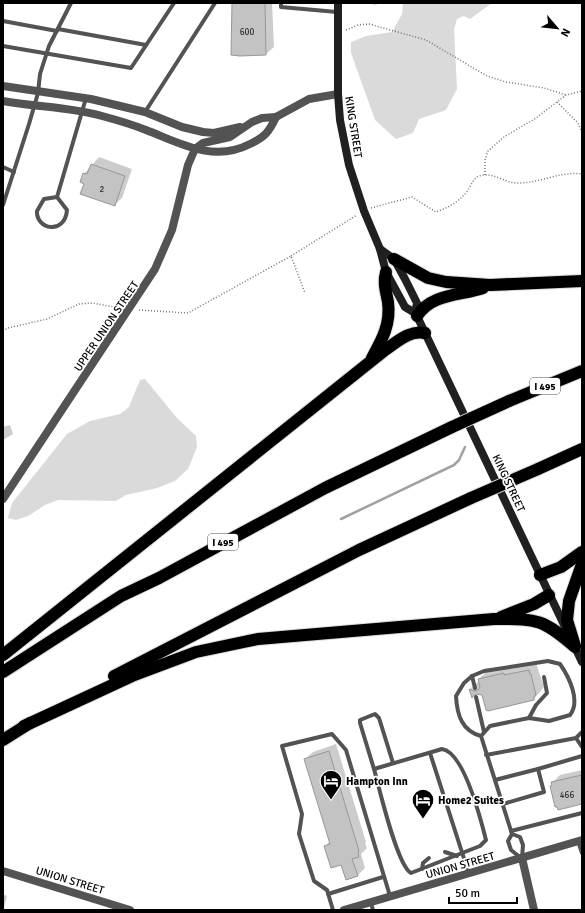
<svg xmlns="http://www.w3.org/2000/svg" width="585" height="913" font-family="Signika,sans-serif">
  <rect width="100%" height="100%" fill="#fff"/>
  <g fill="#dadada">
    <path d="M403,3H492L470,19L464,16L457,19L454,29L457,89L446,110L419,119L413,133L396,139L375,120L351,53V42L366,36L392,32L402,14Z"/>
    <path d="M145,379L177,418L196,436L197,447L188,469L175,481L157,488L126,495L116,501L58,500L45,505L28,516L16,520L8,518L12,503L67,434L90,421L120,414L129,407L140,380Z"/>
  </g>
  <g fill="#0003">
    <path d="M233,3H272L274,47L266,54Z"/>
    <path d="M368,3H378L376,5Z"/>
    <path d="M99,157L132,169L122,198L114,205L85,183L84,174Z"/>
    <path d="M10,425L13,434L3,440V427Z"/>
    <path d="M536,663L544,687L534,699L475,693L472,696L470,689L478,682L480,683L479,679L487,671Z"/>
    <path d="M336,744L366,842L365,843L367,848L361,854L365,868L357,876L342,863L325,846L330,841L305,759L313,752Z"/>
    <path d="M582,770V803L552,783L560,775Z"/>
    <path d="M3,894L7,896L4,908L5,910H3Z"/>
  </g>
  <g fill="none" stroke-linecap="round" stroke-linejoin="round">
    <path stroke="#a1a1a1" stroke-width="2.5" d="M341,519L454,465L459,460L465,447"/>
  </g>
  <g fill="#c3c3c3" stroke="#979797">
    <path d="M232,3H265L266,55L240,56L231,55Z"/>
    <path d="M91,164L125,176L115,206L80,194L84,184L80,182L83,173L87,174Z"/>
    <path d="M529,670L530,674H531L536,695L534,696V700L488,711L486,710L482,695L475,694L472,698L469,689L474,691L478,690L480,687L478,679L504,673V675Z"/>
    <path d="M329,751L359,851H358L359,857L352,859L358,876L346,880L341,865L331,868L324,846L330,844L304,759Z"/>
    <path d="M582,775V804L558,810L557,807H555L550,786L552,785L551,782Z"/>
  </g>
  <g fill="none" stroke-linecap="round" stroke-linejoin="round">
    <g stroke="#dbdbdb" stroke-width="14">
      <g id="highway">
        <path d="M394,259L428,278L446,282L490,285L582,281"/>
        <path d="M417,316C432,293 460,296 483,288"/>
        <path d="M372,358C382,340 391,324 388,302C386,291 383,283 386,272"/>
        <path d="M509,401L582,371"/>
        <path d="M538,469L582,449"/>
        <path d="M540,575L561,567L582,552"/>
        <path d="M501,617L534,604L549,595"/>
        <path d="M575,646L567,620L569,601L582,564"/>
        <path d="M3,655L385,350C397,342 409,330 425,333"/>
        <path d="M3,672L121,596L159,578L325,488L452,427"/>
        <path d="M114,676L359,550L471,498"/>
        <path d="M24,726L132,676L196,652L258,639L494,619C537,619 542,618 575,647"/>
        <path d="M3,740L30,723"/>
      </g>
    </g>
    <g stroke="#757575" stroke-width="1.5" stroke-dasharray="1 2" stroke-linecap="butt">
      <path d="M346,30L358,25L369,24L426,40L487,76L506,82L544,88L566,95"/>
      <path d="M557,102L578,123L582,132"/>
      <path d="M485,175V160L488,151L504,137L536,118L566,95L582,91"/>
      <path d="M371,208L412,197L436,212C447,208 457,203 465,194C469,190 472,181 477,177C490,170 503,182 516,183C538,184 559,171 582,174"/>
      <path d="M291,256L357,215"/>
      <path d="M139,310L188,313L291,256L305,293"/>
      <path d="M3,331L8,328L47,319L79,304L93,303L119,308"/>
    </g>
    <g stroke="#535353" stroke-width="4">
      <path d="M281,3V7L337,12"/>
      <path d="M3,21L57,31"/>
      <path d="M58,29L146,45"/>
      <path d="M3,46L131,68L174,3"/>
      <path d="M145,112L215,3"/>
      <path d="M3,167L14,172"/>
      <path d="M57,197L67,210C65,235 36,230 37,211L44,199L57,197L86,98"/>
      <path d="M3,205L29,124L38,93L40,74L49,46L71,3"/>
      <path d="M472,676L475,688"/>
      <path d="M476,697L484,732"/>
      <path d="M529,718L536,705L547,693L544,677"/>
      <path d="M481,736C462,731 457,715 456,696L464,683L472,676L484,671L548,661L560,664C569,677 581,701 570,715L549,721L529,718L490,726L481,736L512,834L508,841L511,850L521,858"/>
      <path d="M576,738L582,747"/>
      <path d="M442,749C464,752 481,820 486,840L480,846L411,873C397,866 379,787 374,769Z"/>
      <path d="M430,753L469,874"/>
      <path d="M486,755L576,738L582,732"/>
      <path d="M374,769L360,723V720L375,714L379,718L393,763"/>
      <path d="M495,780L538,769"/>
      <path d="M503,804L544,792L538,769L582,756"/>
      <path d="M511,831L582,813"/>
      <path d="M512,834L520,837L523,845L522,858"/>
      <path d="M578,841L582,853"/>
      <path d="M445,852L457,856"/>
      <path d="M422,869L423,863L429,858"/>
      <path d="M328,894L383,877"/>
      <path d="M371,903L373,910"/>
      <path d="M333,910L327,890L314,881L299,834L302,814L282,746L332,734L346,750L390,896"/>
    </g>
    <g stroke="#535353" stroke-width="8">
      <path d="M3,86L91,99L145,112L182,127L203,132L214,133L240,127"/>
      <path d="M3,101C35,107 71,107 102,116C117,120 131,124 146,130C180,143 213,163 250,144C265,137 269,132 276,117"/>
      <path d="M3,499L155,269L172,230L188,165L195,149L203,143L230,137L252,122L262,118L276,117L309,99L338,94"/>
      <path d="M522,858L534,910"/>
      <path d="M3,871L130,910"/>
      <path d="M344,910L582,840"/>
    </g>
    <g stroke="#202020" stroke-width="8">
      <path d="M338,3V94L340,120L349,165L364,211L380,249L386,272L405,307L415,313L417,316L566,629"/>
      <path d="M380,249L394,259L405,279L417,303L415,313"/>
      <path d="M573,643L582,662"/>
    </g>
    <use href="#highway" stroke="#000" stroke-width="12"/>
    <g stroke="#dbdbdb" stroke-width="14" stroke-linecap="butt">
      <g id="highway-bridge">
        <path d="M452,427L509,401"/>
        <path d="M471,498L538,469"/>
      </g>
    </g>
    <use href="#highway-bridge" stroke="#000" stroke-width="12"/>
  </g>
  <defs>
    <g id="hotel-pin" transform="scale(1.15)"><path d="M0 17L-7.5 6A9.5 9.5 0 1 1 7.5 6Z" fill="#000" stroke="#fff"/><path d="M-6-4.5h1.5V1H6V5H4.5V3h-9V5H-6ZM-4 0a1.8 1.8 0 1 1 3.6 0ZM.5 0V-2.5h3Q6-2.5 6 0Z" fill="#fff"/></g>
  </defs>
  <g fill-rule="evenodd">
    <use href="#hotel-pin" x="331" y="781"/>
    <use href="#hotel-pin" x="423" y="800"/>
  </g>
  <g text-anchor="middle" stroke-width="3.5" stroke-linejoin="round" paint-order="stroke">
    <g font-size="9" fill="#313131">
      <text x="247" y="35">600</text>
      <text x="102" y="192">2</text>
      <text x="567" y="798">466</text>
    </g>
    <g fill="#fff" stroke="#4c4c4c" stroke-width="1">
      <rect x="530" y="378" width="30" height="16" rx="3"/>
      <rect x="208" y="534" width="30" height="16" rx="3"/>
    </g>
    <g font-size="10" font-weight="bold" fill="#000">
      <text x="545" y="390">I 495</text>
      <text x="223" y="546">I 495</text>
    </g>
    <g font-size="11" fill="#000" stroke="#fff">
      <text transform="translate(354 127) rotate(81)" y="4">KING STREET</text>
      <text transform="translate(106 326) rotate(-56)" y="4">UPPER UNION STREET</text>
      <text transform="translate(509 483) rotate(65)" y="4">KING STREET</text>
      <text transform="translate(460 865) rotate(-16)" y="4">UNION STREET</text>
      <text transform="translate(70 880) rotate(17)" y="4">UNION STREET</text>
    </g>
    <g font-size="11" font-weight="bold" fill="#000" stroke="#fff" text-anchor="start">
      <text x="346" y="785">Hampton Inn</text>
      <text x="438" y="804">Home2 Suites</text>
    </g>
  </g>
  <rect width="585" height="913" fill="none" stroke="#000000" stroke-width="8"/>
  <g transform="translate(557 28) rotate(118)" stroke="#ffffff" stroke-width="3" paint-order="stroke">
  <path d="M0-3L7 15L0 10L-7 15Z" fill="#000000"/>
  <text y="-6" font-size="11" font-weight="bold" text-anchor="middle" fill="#000000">N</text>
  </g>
  <path d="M449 897v6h68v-6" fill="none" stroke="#000000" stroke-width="2"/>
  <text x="455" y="897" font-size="12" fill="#000000" stroke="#ffffff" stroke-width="3" paint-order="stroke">50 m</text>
</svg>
